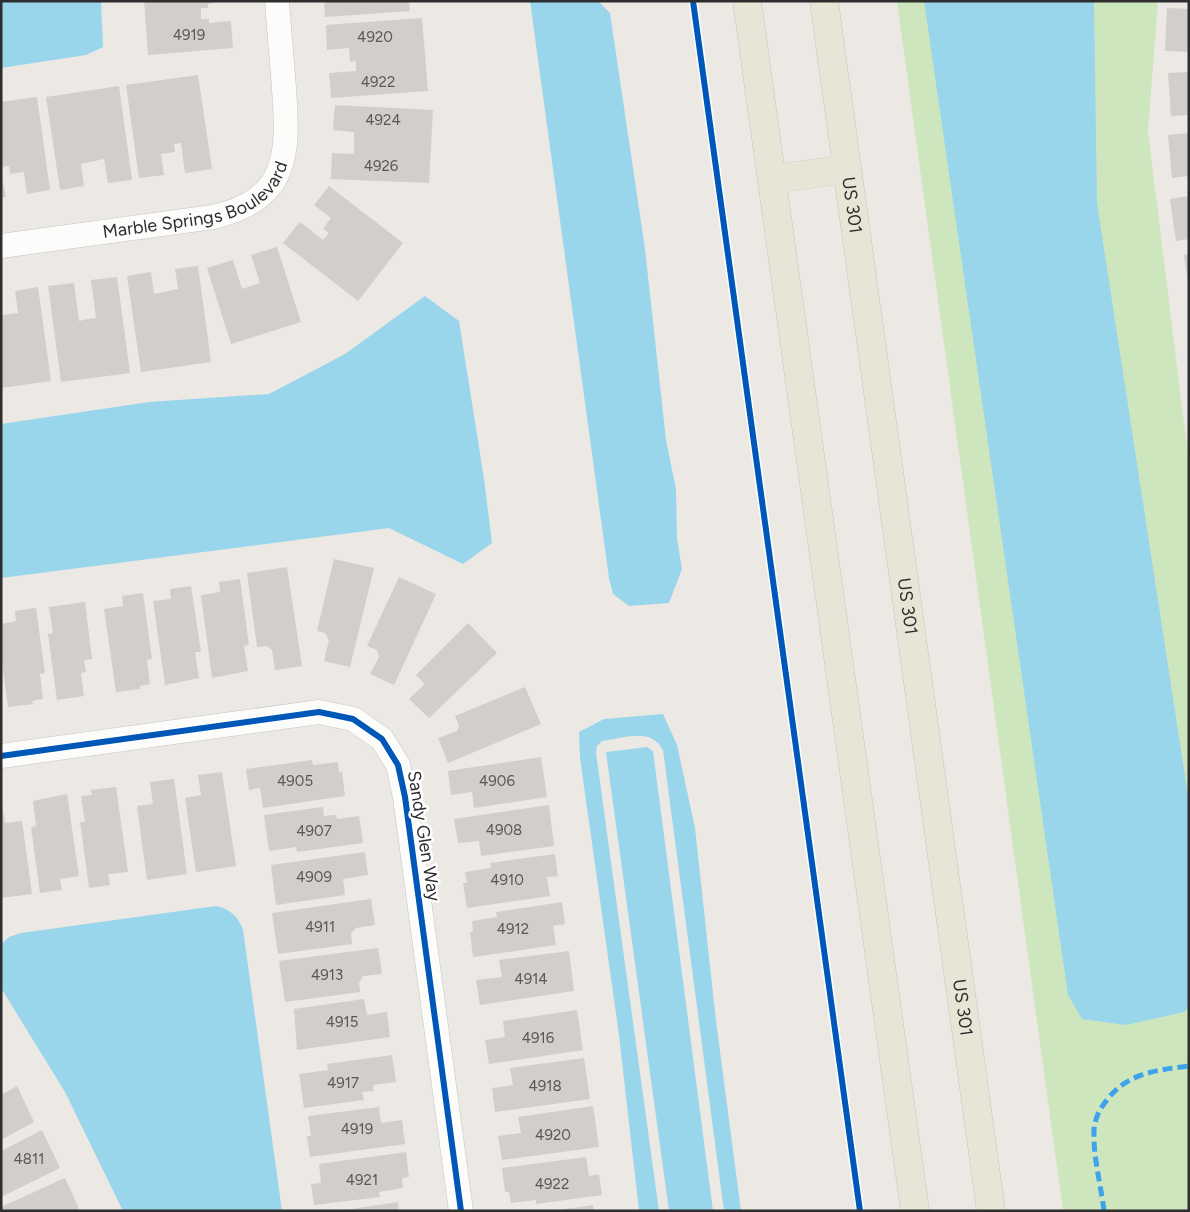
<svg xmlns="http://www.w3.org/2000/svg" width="1190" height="1212" font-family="Figtree,sans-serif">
  <rect width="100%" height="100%" fill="#ece8e4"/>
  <path fill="#cee6be" d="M897,1H1158L1148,131L1189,464V1211H1063Z"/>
  <g fill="#99d6ec">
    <path d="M1,1H101L103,47L86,55L1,68Z"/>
    <path d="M530,1H598L610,13L645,249L666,440L676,489L677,539L682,569L669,603L629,606L613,594L609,578Z"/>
    <path d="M924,1H1094L1097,203L1189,802V1007L1184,1012L1126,1025L1082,1019L1068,995Z"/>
    <path d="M425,296L459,321L484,479L492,543L463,564L389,528L1,578V424L149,402L269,394L345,354Z"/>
    <path d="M663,714L677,745L695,828L716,1021L741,1211H724L663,750C651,727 624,738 602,741L597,746L596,753L659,1211H639L619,1035L580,758L579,732L604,719Z"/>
    <path d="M647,747L653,751L713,1211H669L606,752Z"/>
    <path d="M216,906C230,909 238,916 243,930L282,1211H123L65,1092L1,988V944L9,937L21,933Z"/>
  </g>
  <g fill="#d1cecb">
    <path d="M144,1H223L208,4V8H201V19H209V23L231,21L233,48L148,55Z"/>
    <path d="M324,1H409L410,11L325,17Z"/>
    <path d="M1167,8L1189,9V52L1165,51Z"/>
    <path d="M422,18L428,91L331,98L329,73L356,71V61L350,62L349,48L327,50L326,25Z"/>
    <path d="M1189,72V115L1171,116L1168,73Z"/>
    <path d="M198,75L212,169L185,173L181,143L174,144L175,152L161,154L164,175L139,178L126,85Z"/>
    <path d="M119,86L132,180L108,183L104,159L81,164L84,186L60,190L46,97Z"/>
    <path d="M37,97L50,190L27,194L24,172L10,174L9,166L1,167V102Z"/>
    <path d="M335,105L433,110L429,183L331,179L332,153L354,154V132L333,130Z"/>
    <path d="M1189,133V176L1172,178L1168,135Z"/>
    <path d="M1,174L6,197H1Z"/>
    <path d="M329,186L403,243L358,301L283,243L300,222L323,240L329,233L323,229L331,218L314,205Z"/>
    <path d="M1189,196V239L1176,241L1170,199Z"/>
    <path d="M277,247L301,322L231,344L207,268L233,260L242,289L260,283L251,255Z"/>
    <path d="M1189,254V282H1188L1184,255Z"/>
    <path d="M198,266L211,362L141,372L127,276L151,272L154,294L178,289L175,269Z"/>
    <path d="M117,277L130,373L61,382L48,286L74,283L79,321L88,319L96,318L91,280Z"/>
    <path d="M38,287L51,381L1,388L2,315L18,313L15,291Z"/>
    <path d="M334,559L374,568L350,667L324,661L329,640L325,633L317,631Z"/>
    <path d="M287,567L302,666L275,670L272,650L267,646L257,647L247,573Z"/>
    <path d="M399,577L436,594L394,685L370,674L379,657L377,650L367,646Z"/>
    <path d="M240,579L249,645L244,646L248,671L212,678L201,595L220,592L219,582Z"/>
    <path d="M191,586L201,652H195L199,678L165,685L153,601L171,599L170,589Z"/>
    <path d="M143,593L152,659L147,660L150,684L140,686V689L116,692L104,609L123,606L122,596Z"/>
    <path d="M85,602L92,659L84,660L86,672L81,673L84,696L57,700L48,634L53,633L49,607Z"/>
    <path d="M36,608L45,673L40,674L43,699L32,701L33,704L8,707L1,656V624L16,621L15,611Z"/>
    <path d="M468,623L497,653L429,718L409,699L425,684L416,675Z"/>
    <path d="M525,687L541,724L448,763L438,738L457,731L459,726L455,716Z"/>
    <path d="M541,757L547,797L474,808L472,792L451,795L448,771Z"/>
    <path d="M312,760L313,765L338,762L339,773L342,772L345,796L263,808L260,788L249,790L246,769Z"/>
    <path d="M222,772L236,866L196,872L185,798L201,795L198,775Z"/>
    <path d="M174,779L187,874L147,880L137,806L153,804L150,782Z"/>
    <path d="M116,787L128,872L108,874L110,885L89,888L80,822H85L81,796L92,795L91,790Z"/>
    <path d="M67,794L79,876L60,879L62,890L40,893L31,827L36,826L33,801Z"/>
    <path d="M1,802L5,823L22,821L32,894L1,898Z"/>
    <path d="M549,805L554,846L481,856L479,841L458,843L454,819Z"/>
    <path d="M323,807L324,816L336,815L337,819L359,816L363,843L297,852L296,847L269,851L264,815Z"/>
    <path d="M365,852L368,875L343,879L345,895L276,905L271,865Z"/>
    <path d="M555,854L558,876L547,877L550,896L467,908L463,883H467L465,872L491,868L490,863Z"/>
    <path d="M371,899L375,925L356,928L351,934L352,944L278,954L272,913Z"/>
    <path d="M562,902L565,924L553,926L556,945L473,957L470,932H473L472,921L497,917L496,912Z"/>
    <path d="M378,948L382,974L363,976L359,983L360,992L285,1002L279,961Z"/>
    <path d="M569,951L574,991L480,1005L476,980L502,977L499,960Z"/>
    <path d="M364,999L367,1015L387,1012L390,1037L297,1050L294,1009Z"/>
    <path d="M577,1010L583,1050L489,1064L485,1040L505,1037L503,1021Z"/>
    <path d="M392,1055L396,1082L373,1085L374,1091L362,1092L364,1100L304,1108L299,1074L328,1070L327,1064Z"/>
    <path d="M584,1058L590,1099L495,1112L492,1088L513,1085L510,1068Z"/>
    <path d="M17,1086L34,1122L1,1140V1095Z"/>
    <path d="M593,1106L599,1147L502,1160L498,1136L521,1133L518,1117Z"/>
    <path d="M379,1107L381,1123L402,1120L405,1144L310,1157L307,1136H311L308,1116Z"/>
    <path d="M42,1130L60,1168L1,1197V1151Z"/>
    <path d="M406,1152L409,1177L402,1178L403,1188L379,1192L380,1197L314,1205L311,1184L321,1183L319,1164Z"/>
    <path d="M586,1157L589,1176L599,1174L602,1195L536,1204V1200L511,1203L509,1192H505L502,1168Z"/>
    <path d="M65,1178L80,1211H1V1207Z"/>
    <path d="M398,1202L399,1211H345V1210Z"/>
    <path d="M593,1205L594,1211H558V1210Z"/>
  </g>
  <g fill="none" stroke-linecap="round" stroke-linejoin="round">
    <g stroke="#c5c4c5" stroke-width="25">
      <g id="minor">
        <path id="s1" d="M1,246L213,217C288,200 289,155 284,89C282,60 279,30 277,1"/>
        <path d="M1,756L319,712L353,719L382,739L398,765L405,797L461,1211"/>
      </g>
    </g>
    <g stroke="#c6c5c4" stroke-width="29">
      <g id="primary">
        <path d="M747,1L915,1211"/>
        <path id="s2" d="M824,1L991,1211"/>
        <path d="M772,179L847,169"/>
      </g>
    </g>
    <use href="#minor" stroke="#fcfcfb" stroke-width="24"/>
    <use href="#primary" stroke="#e8e4d6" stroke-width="28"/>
    <path stroke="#3ea3eb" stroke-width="5" stroke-dasharray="10 5" stroke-linecap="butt" d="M1104,1211C1101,1185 1093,1157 1094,1131C1094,1120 1100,1108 1107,1100C1127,1073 1157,1070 1189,1066"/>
    <g stroke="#fff" stroke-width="9">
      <g id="cycleway">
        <path d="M693,1L860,1211"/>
        <path d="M1,756L319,712L353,719L382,739L398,765L405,797L461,1211"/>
      </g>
    </g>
    <use href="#cycleway" stroke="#0057b8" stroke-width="6"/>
  </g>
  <g text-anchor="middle" stroke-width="5" stroke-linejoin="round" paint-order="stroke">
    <g font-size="15" fill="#585857">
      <text x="189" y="40">4919</text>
      <text x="375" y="42">4920</text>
      <text x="378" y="87">4922</text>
      <text x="383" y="125">4924</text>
      <text x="381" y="171">4926</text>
      <text x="295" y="786">4905</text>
      <text x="497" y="786">4906</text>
      <text x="504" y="835">4908</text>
      <text x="314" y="836">4907</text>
      <text x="314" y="882">4909</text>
      <text x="507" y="885">4910</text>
      <text x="320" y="932">4911</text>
      <text x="513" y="934">4912</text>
      <text x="327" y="980">4913</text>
      <text x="531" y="984">4914</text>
      <text x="342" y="1027">4915</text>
      <text x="538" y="1043">4916</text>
      <text x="343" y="1088">4917</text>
      <text x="545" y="1091">4918</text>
      <text x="357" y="1134">4919</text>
      <text x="553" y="1140">4920</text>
      <text x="29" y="1164">4811</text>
      <text x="362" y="1185">4921</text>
      <text x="552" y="1189">4922</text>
    </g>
    <g font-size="18" fill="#2e2e2e" stroke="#fff">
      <text dy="6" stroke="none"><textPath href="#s1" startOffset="205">Marble Springs Boulevard</textPath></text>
      <text dy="6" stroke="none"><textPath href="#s2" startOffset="206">US 301</textPath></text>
      <text dy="6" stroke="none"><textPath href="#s2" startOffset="611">US 301</textPath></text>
      <text transform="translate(424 836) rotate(81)" y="6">Sandy Glen Way</text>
      <text dy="6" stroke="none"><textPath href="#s2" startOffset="1016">US 301</textPath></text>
    </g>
  </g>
  <rect width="1190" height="1212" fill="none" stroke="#2e2e2e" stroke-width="5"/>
</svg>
